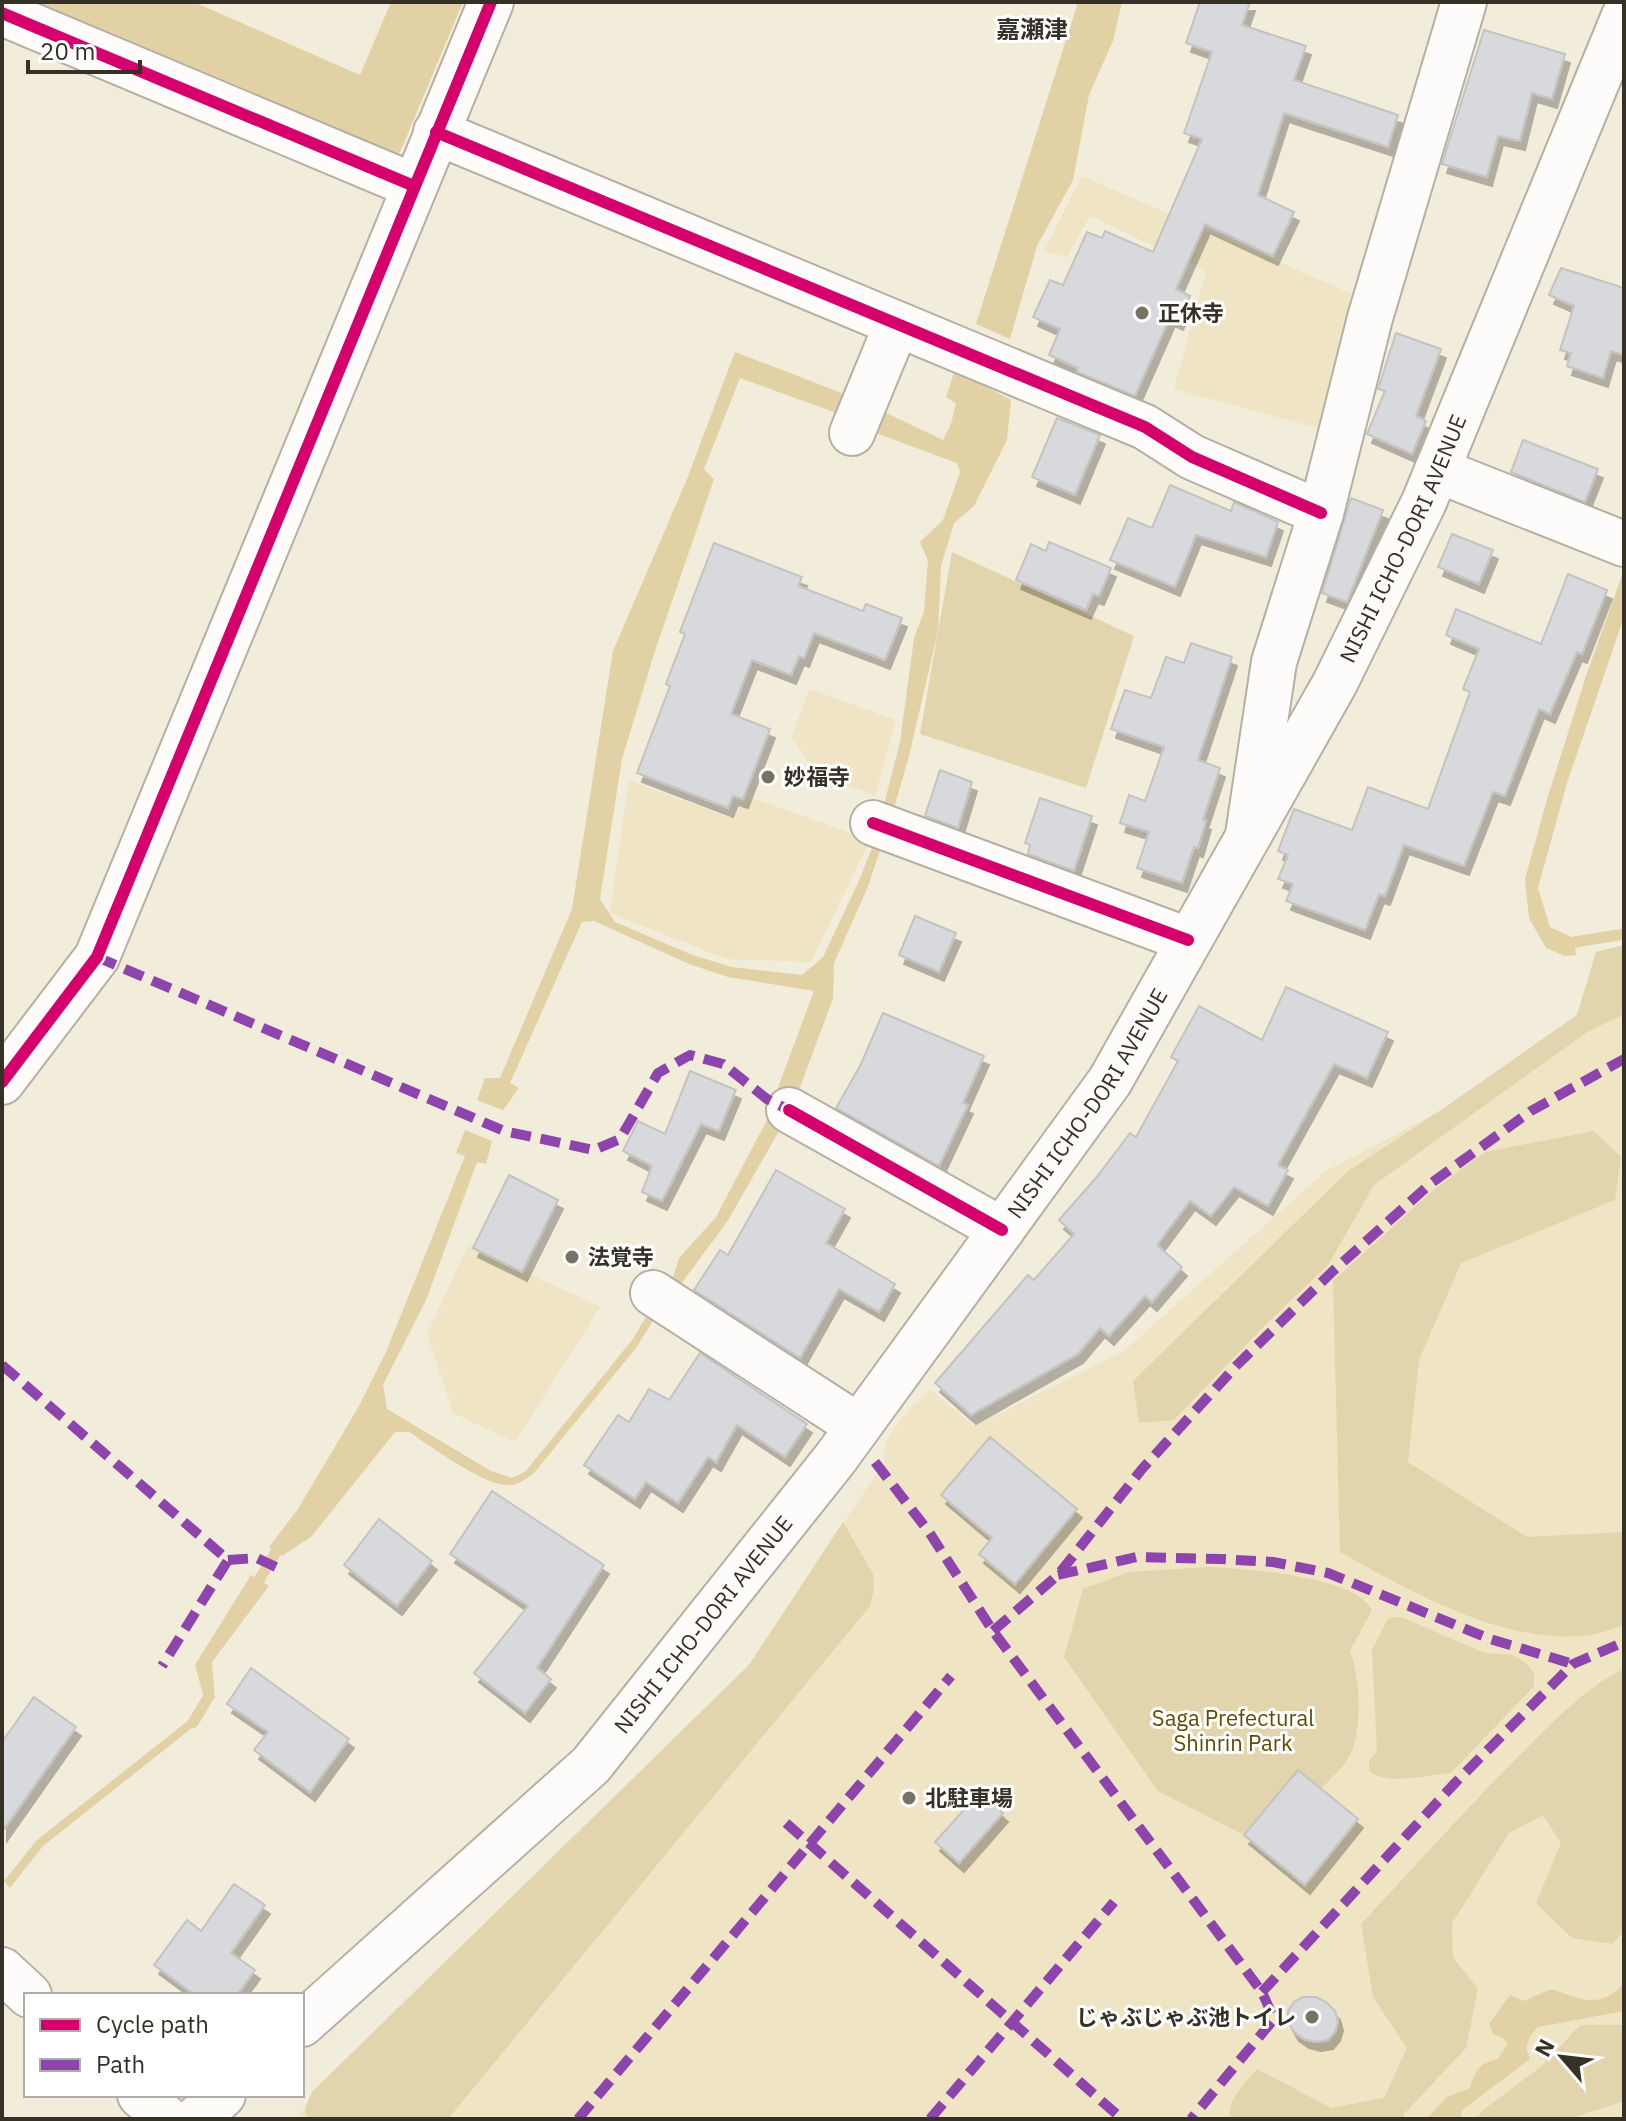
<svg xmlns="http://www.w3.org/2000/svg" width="1626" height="2121" font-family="'IBM Plex Sans','Noto Sans JP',sans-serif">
  <defs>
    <filter id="shadow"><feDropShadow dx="5" dy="9" stdDeviation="0" flood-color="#0004"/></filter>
  </defs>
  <rect width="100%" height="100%" fill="#f2ecdb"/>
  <g fill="#efe4c4">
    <path d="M1082,176L1368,301L1333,432L1174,389L1206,271L1090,216L1067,257L1044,251Z"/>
    <path d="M809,689L896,720L875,796L816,773L791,738Z"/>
    <path d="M629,780L730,818L752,798L870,840L811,962L727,959L610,913Z"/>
    <path d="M1624,945V2119H295L305,2108L312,2092L749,1665L885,1461C879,1434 913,1407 930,1389L974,1426L1125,1350L1326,1171L1442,1110L1577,1015L1596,952Z"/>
    <path d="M468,1245L600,1307L515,1442L453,1413L427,1334Z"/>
  </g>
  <g fill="#e2d4ac">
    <path d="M952,552L1134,636L1086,788L920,734Z"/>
    <path d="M1624,945V1014L1587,1032L1374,1185L1328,1265L1264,1326L1174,1420L1139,1423L1133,1381L1348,1171L1441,1110L1577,1015L1596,952Z"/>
    <path d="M1594,1131L1621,1157L1615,1200L1461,1263L1419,1360L1408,1462L1527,1537L1624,1532V1625C1611,1629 1596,1635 1582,1636C1498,1642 1412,1592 1340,1552L1333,1281L1436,1188L1485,1152Z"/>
    <path d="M843,1522L873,1574L874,1589L870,1606L448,2119H307L305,2108L312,2092L749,1665Z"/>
    <path d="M1210,1567C1245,1569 1357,1576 1372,1610L1350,1651C1360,1677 1363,1729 1350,1755C1344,1767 1330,1779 1321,1789L1298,1770L1244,1835L1158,1791L1064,1657L1083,1589L1128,1572Z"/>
    <path d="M1393,1617H1401L1485,1653L1513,1655L1526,1663L1534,1673V1686L1451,1773C1428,1775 1387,1786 1369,1771V1761L1377,1751L1372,1650L1388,1619Z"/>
    <path d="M1624,1669V1931L1612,1944L1572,1938L1536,1903L1561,1843L1543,1815L1509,1833L1452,1923L1453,1957L1478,1989L1466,2048L1404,2114V2119H1230C1228,2098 1244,2084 1257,2069L1331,2108L1384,2098L1407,2048L1373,1997L1361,1924C1417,1864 1471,1803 1529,1746C1556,1719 1589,1685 1624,1669Z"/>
    <path d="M1580,2025H1624V2101L1569,2119H1477L1482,2111L1543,2065Z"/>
  </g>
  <g fill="#e2d1a4">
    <path d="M34,2H194L360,75L391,2H463L398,157Z"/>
    <path d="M1078,2H1122L1113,41L1089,95L1073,180L1037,246L1010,339L976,324Z"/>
    <path d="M735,352L847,395L839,414L740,378L704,469L714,479L654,654L622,759L600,899L615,922L695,956L732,967L802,975L823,957L858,883L876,838L883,842L867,889L834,963L833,998L794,1104L776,1093L814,991L728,977L689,964L594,921L582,922L510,1083L519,1088L503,1110L477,1100L485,1078H500L572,909L613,651L687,479Z"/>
    <path d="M954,373L977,382L1011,400L1007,440L974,506L954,523L941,566L938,631L909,756L890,822L881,816L900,742L914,638L924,611L928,561L920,542L943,520L960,472L957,463L873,432L882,411L943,440L951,424L956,403L946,397Z"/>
    <path d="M1624,570V617L1567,783L1538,888L1550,927L1574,938L1576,955L1565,956L1546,948L1529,918L1525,879L1548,796L1587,673Z"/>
    <path d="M768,1118L783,1124L727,1222L678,1288L671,1283L679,1258L716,1217Z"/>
    <path d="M465,1130L492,1141L486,1164L477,1162L426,1300L383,1385L387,1409L491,1471L512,1478L525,1472L633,1339L651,1308L656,1316L636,1348L534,1473C527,1478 520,1484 511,1485C488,1489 431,1446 409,1432H395L311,1537L282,1556L269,1547L298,1509L359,1406L386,1352L465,1156L456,1153Z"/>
    <path d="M251,1575L269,1586L212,1662L215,1699L203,1694L195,1665Z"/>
    <path d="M189,1720L197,1724L43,1846L10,1888L4,1881L37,1840Z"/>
    <path d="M1624,1984V2011L1538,2027L1530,2036L1526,2048L1530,2059L1462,2110L1461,2119H1426L1447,2097L1470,2088C1476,2069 1478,2064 1498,2059L1508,2044L1503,2038L1493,2034L1489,2024L1510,1995L1523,2001L1552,1989C1582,2000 1599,2009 1624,1984Z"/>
  </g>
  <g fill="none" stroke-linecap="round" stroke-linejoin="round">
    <g stroke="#e2d1a4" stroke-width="11">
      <path d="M1575,942L1624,934"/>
      <path d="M259,1580L276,1552"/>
      <path d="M193,1723L209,1696"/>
    </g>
  </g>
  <g fill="#d8d9dc" stroke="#c4c3c1" stroke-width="2" filter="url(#shadow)">
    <path d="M1200,2H1250L1242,25L1306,46L1294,80L1398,115L1388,147L1284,113L1258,195L1294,212L1273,256L1205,224L1176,289L1190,296L1178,321L1170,317L1135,396L1077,372L1078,368L1049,355L1060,329L1033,317L1050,280L1063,285L1087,232L1102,238L1105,231L1153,252L1202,139L1184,133L1212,52L1186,43Z"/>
    <path d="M1484,30L1565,54L1552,99L1532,93L1520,141L1498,136L1487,177L1442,164Z"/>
    <path d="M1561,268L1624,288V355L1611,351L1603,378L1567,366L1571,353L1560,350L1574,306L1549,295Z"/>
    <path d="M1396,333L1441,349L1416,416L1426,421L1412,454L1367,434L1385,391L1378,389Z"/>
    <path d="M1057,418L1100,435L1075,495L1032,477Z"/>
    <path d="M1523,440L1598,469L1585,502L1511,472Z"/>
    <path d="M1170,485L1231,511L1234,502L1278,522L1266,557L1196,535L1175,587L1110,560L1128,518L1152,528Z"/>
    <path d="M1351,498L1383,510L1347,602L1322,593Z"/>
    <path d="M1452,534L1493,550L1479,584L1438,567Z"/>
    <path d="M1049,542L1111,568L1099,596L1093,594L1086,610L1016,580L1031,544L1046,551Z"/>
    <path d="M714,543L802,577L798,586L863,611L866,604L902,618L885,660L814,633L804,658L799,656L791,675L752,660L731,714L770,729L743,799L733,796L728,808L637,773L670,686L666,684L685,634L680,632Z"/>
    <path d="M1568,574L1607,590L1582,654L1577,652L1550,714L1539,709L1505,796L1493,792L1464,866L1404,845L1385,896L1379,894L1365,930L1286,901L1293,884L1278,879L1288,855L1278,851L1294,809L1352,830L1368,787L1428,809L1470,692L1463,689L1479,649L1446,635L1456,609L1541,644Z"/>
    <path d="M1191,643L1232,657L1198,760L1220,768L1203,820L1206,821L1198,848L1194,847L1182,883L1137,868L1149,832L1120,823L1129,795L1145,801L1164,747L1111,729L1125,690L1151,698L1166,657L1184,663Z"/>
    <path d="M940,770L972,782L958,828L925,816Z"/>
    <path d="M1040,798L1092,816L1074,871L1028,854L1030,845L1025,843Z"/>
    <path d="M915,916L956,933L939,972L899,955Z"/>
    <path d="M1286,987L1388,1032L1367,1078L1334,1064L1278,1165L1288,1170L1268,1206L1234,1187L1211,1216L1190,1201L1157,1245L1182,1267L1152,1302L1145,1296L1109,1336L1100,1328L1078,1354L971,1415L935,1383L1028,1275L1034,1280L1074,1234L1059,1220L1096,1178L1130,1133L1136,1137L1178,1061L1171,1057L1199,1006L1262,1040Z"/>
    <path d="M883,1013L984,1056L963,1103L968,1105L939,1166L836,1108L860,1066Z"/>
    <path d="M690,1071L736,1090L719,1131L701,1124L662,1201L642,1192L652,1166L623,1151L638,1121L665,1134Z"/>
    <path d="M776,1170L845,1209L826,1243L895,1284L879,1312L839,1289L800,1358L694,1290L720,1250L728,1255Z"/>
    <path d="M509,1175L558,1200L522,1272L473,1248Z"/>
    <path d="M700,1353L807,1424L785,1457L737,1425L716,1462L708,1457L678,1503L646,1482L635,1499L584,1465L618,1415L629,1422L649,1389L669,1400Z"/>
    <path d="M990,1437L1077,1509L1015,1584L979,1554L992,1538L941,1495Z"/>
    <path d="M492,1491L604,1565L537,1668L551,1679L525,1713L474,1673L528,1606L450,1554Z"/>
    <path d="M379,1519L432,1561L397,1606L344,1565Z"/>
    <path d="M251,1668L349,1739L310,1792L254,1750L268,1732L227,1704Z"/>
    <path d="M34,1697L76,1727L2,1832V1742Z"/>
    <path d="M1298,1770L1358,1819L1305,1885L1244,1835Z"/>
    <path d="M980,1792L1003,1813L959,1863L935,1842Z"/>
    <path d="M234,1884L265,1905L231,1953L255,1970L237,1995H195L154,1965L187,1920L201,1931Z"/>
    <path d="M1303,1997H1316L1326,2002L1335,2011L1338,2022L1335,2032L1328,2040L1316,2042L1304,2039L1294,2032L1288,2022V2011L1294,2002Z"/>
  </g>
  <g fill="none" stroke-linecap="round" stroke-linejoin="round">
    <g stroke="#b4b0a3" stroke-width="48">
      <g id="minor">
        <path d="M2,13L414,186"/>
        <path d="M436,132L1145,427L1192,457L1321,513"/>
        <path d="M852,433L897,324"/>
        <path d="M1437,470L1624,544"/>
        <path d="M873,823L1188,940"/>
        <path d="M1248,835L1274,662L1321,513L1370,318L1464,2"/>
        <path d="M2,1082L97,957L491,2"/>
        <path d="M789,1110L1002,1230"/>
        <path d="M653,1293L858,1426"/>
        <path d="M2,1970L29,1995"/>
        <path d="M140,2095L167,2119"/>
      </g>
    </g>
    <g stroke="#b4b0a3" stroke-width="48">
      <g id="highway">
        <path id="s1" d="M302,2024L591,1765L835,1459L1110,1081L1335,683L1424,502L1624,16"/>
        <path d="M196,2119L223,2095"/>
      </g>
    </g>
    <use href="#minor" stroke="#fdfcfa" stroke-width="44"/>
    <use href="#highway" stroke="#fdfcfa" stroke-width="44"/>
    <g stroke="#8e44ad" stroke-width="10" stroke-dasharray="20 10" stroke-linecap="butt">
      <path d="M97,957L504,1131L594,1150L620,1139L658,1073L690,1055L723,1064L767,1099L789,1110"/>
      <path d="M2,1365L228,1560L162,1666"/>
      <path d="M875,1462L929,1532L993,1631L1262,1992L1274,2019L1191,2119"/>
      <path d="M228,1560L257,1558L278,1568"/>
      <path d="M1058,1575L1136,1557L1220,1559L1273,1562L1328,1573L1490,1639L1573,1664"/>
      <path d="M993,1631L1058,1575L1142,1469L1237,1365L1333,1271L1430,1184L1531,1111L1624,1059"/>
      <path d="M786,1823L1122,2119"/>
      <path d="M1262,1992L1455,1783L1573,1664L1624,1642"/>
      <path d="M578,2119L951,1676"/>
      <path d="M930,2119L1114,1902"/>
    </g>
    <g stroke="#fff" stroke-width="17">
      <g id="cycleway">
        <path d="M2,13L414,186"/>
        <path d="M436,132L1145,427L1192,457L1321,513"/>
        <path d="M873,823L1188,940"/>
        <path d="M2,1082L97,957L491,2"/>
        <path d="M789,1110L1002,1230"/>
      </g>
    </g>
    <use href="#cycleway" stroke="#d6006c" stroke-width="12"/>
  </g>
  <g fill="#777265" stroke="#fff" stroke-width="3">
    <circle cx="1142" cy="313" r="8"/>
    <circle cx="768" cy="777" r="8"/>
    <circle cx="572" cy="1257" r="8"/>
    <circle cx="909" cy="1798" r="8"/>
    <circle cx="1312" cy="2017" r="8"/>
  </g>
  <g text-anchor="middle" stroke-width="6" stroke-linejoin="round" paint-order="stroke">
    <g font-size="22" font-weight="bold" fill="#353126" stroke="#fff" text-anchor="start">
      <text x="1158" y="321">正休寺</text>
      <text x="784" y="785">妙福寺</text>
      <text x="588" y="1265">法覚寺</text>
      <text x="925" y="1806">北駐車場</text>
      <text x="1296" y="2025" text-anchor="end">じゃぶじゃぶ池トイレ</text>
    </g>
    <g font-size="22" fill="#353126" stroke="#fff">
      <text dy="8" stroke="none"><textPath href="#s1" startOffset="1864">NISHI ICHO-DORI AVENUE</textPath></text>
      <text dy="8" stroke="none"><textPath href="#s1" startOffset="1216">NISHI ICHO-DORI AVENUE</textPath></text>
      <text dy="8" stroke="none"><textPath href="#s1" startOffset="568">NISHI ICHO-DORI AVENUE</textPath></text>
    </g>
    <g font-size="22" fill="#614b00" stroke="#fff">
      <text x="1233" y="1726">Saga Prefectural<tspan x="1233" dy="25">Shinrin Park</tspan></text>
    </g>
    <g font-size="24" font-weight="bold" fill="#353126" stroke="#fff">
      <text x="1032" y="38">嘉瀬津</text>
    </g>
  </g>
  <rect width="1626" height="2121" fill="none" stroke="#353126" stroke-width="8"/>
  <rect x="24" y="1993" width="280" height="104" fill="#ffffff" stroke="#aeada8" stroke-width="2"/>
  <rect x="40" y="2019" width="40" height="12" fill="#d6006c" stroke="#aeada8" stroke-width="2"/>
  <text x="96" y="2033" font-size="24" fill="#353126">Cycle path</text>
  <rect x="40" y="2059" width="40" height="12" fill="#8e44ad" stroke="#aeada8" stroke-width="2"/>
  <text x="96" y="2073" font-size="24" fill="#353126">Path</text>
  <g transform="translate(1562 2057) rotate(298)" stroke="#ffffff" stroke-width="6" paint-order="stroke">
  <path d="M0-6L14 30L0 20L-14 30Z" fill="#353126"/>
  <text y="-12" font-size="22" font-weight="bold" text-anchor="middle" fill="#353126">N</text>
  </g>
  <path d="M28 60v12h112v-12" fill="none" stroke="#353126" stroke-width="4"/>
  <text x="40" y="60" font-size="24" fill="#353126" stroke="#ffffff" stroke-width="6" paint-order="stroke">20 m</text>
</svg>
